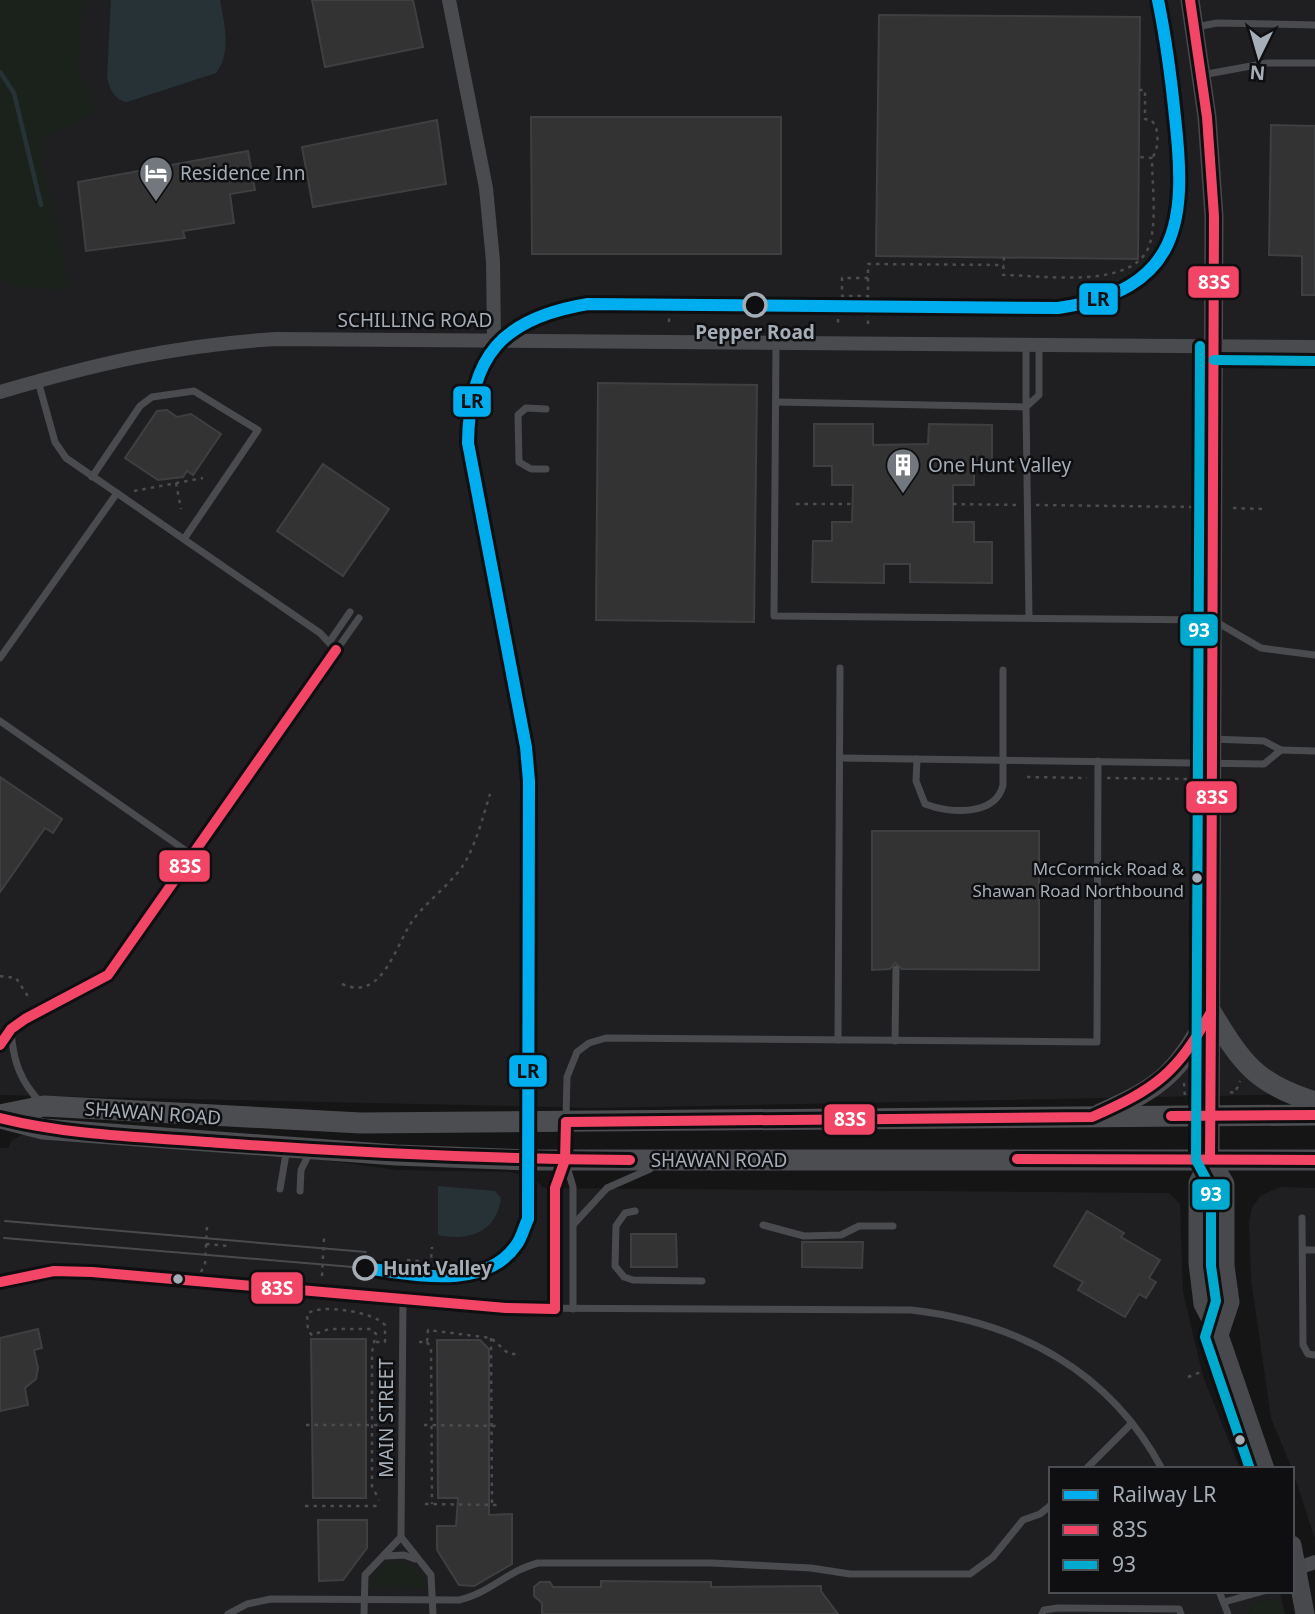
<svg xmlns="http://www.w3.org/2000/svg" width="1315" height="1614" font-family="'Noto Sans',sans-serif">
  <rect width="100%" height="100%" fill="#151515"/>
  <g fill="#1f1f21">
    <path d="M0,0H1315V1094L597,1108L0,1095Z"/>
    <path d="M26,1133L258,1151L397,1170L511,1172L533,1178L544,1188L1169,1193L1180,1204L1183,1292L1203,1376L1240,1469H1051V1591H1280L1283,1606L1269,1599L1255,1603L1248,1614H0V1148H8L12,1140Z"/>
    <path d="M1280,1187L1315,1188V1539L1292,1469L1271,1418L1251,1279L1249,1222L1252,1208L1260,1196Z"/>
  </g>
  <g fill="#1b221b">
    <path d="M0,0H84L77,72L89,90L93,107L89,116L42,138L40,163L50,193L68,284L65,290L16,286L0,277Z"/>
    <path d="M393,1562C409,1564 420,1567 426,1584L423,1588L372,1587L380,1568Z"/>
    <path d="M1269,1599L1283,1606L1285,1614H1248L1255,1603Z"/>
  </g>
  <g fill="#273237">
    <path d="M111,0H220C224,22 232,54 216,73L127,102C114,100 110,89 107,77Z"/>
    <path d="M438,1186L495,1191L501,1198C497,1232 468,1242 438,1235Z"/>
  </g>
  <g fill="none" stroke-linecap="round" stroke-linejoin="round">
    <path stroke="#273237" stroke-width="4.5" d="M0,72L14,93L41,205"/>
  </g>
  <g fill="#333334" stroke="#3d3f41" stroke-width="2">
    <path d="M312,0H413L423,47L325,67Z"/>
    <path d="M879,15L1140,17L1138,259L876,256Z"/>
    <path d="M531,117H781V254H532Z"/>
    <path d="M437,120L446,184L313,207L302,147Z"/>
    <path d="M1271,125L1315,126V295H1302V256L1269,255Z"/>
    <path d="M248,151L255,190L230,194L234,223L183,231L185,238L86,251L78,182Z"/>
    <path d="M598,383L757,385L754,622L596,620Z"/>
    <path d="M167,410L177,417L191,414L221,434L193,475L187,471L183,477L158,480L125,458L157,411Z"/>
    <path d="M814,424H873V445L928,444L929,424L992,425V466H974V485H953V522H974V542H992V583L910,582V564H884V583L812,582L813,541H832V522H852L853,485H832V466H814Z"/>
    <path d="M323,464L389,509L343,576L277,531Z"/>
    <path d="M0,777L62,819L53,833L45,828L0,892Z"/>
    <path d="M872,831H1039V970L902,969L895,963L890,969L872,970Z"/>
    <path d="M1087,1211L1124,1233L1121,1237L1160,1260L1149,1278L1156,1282L1146,1298L1139,1294L1125,1317L1078,1290L1083,1282L1054,1266Z"/>
    <path d="M631,1234H676L677,1267H631Z"/>
    <path d="M802,1242H863L862,1268L802,1267Z"/>
    <path d="M38,1329L42,1348L34,1350L38,1368L36,1379L25,1388L28,1405L0,1411V1338Z"/>
    <path d="M311,1339H366V1498H313Z"/>
    <path d="M437,1340H480L489,1349V1515L512,1514V1564L474,1586L459,1585L437,1550V1526H456L458,1498H438Z"/>
    <path d="M318,1520H367V1548L343,1580L319,1581Z"/>
    <path d="M601,1581L711,1582V1587L821,1586V1591L838,1614H542V1603L534,1596V1587L540,1582H550L553,1587H601Z"/>
  </g>
  <g fill="none" stroke-linecap="round" stroke-linejoin="round">
    <g stroke="#4b4c50" stroke-width="2.5" stroke-dasharray="3.5 5" stroke-linecap="butt">
      <path d="M1139,90H1145V119L1151,120C1160,128 1159,149 1152,158"/>
      <path d="M1004,257L1003,275C1042,275 1137,291 1150,243C1157,218 1152,184 1152,158L1139,157"/>
      <path d="M868,278H842V296H868"/>
      <path d="M669,322V311L838,312V323"/>
      <path d="M868,324V264L1004,265"/>
      <path d="M176,483L181,509"/>
      <path d="M134,491L203,478"/>
      <path d="M796,504H853"/>
      <path d="M953,504L1016,505"/>
      <path d="M1036,505L1194,507"/>
      <path d="M1233,508L1263,509"/>
      <path d="M1027,777L1087,778"/>
      <path d="M1107,778L1192,779"/>
      <path d="M0,976L16,978L29,998"/>
      <path d="M342,984C383,1003 396,943 413,920C428,900 451,884 464,864C476,844 483,817 490,794"/>
      <path d="M1184,1083L1185,1098"/>
      <path d="M1230,1092L1235,1093L1240,1081"/>
      <path d="M206,1244L230,1246"/>
      <path d="M407,1260L431,1262"/>
      <path d="M201,1272L205,1264L207,1227"/>
      <path d="M322,1276L324,1238"/>
      <path d="M429,1283L432,1247"/>
      <path d="M491,1338L492,1505"/>
      <path d="M376,1342H385V1325C374,1312 320,1303 307,1314L308,1331L312,1335L329,1329H371L376,1334L372,1352V1486L379,1500"/>
      <path d="M419,1342H427L428,1330L491,1338L509,1354H517"/>
      <path d="M427,1342L431,1348L432,1504"/>
      <path d="M1188,1377L1201,1372"/>
      <path d="M306,1425H379"/>
      <path d="M424,1425L499,1426"/>
      <path d="M425,1504L498,1505"/>
      <path d="M305,1506H379"/>
    </g>
    <g stroke="#494b4e" stroke-width="7">
      <path d="M1196,27L1217,23L1315,25"/>
      <path d="M1202,75L1267,63H1315"/>
      <path d="M776,343L774,616L1213,620L1261,648L1315,655"/>
      <path d="M1026,345V407L1039,395V344"/>
      <path d="M38,381L55,442L66,458L320,633L336,650"/>
      <path d="M776,402L1026,407L1029,617"/>
      <path d="M546,409L526,408L518,415L519,462L531,469H546"/>
      <path d="M92,477L140,406L152,397L194,391L258,430L184,539"/>
      <path d="M330,641L350,612"/>
      <path d="M0,658L117,493"/>
      <path d="M0,721L192,855"/>
      <path d="M1281,750L1315,751"/>
      <path d="M840,758L1264,764L1281,750L1264,741L1212,739"/>
      <path d="M917,759L916,781L925,804C950,814 996,816 1003,785V670"/>
      <path d="M11,1030C13,1061 20,1081 41,1103"/>
      <path d="M838,1040L840,668"/>
      <path d="M895,1041L896,969"/>
      <path d="M0,1045L11,1029L25,1019L108,975L359,618"/>
      <path d="M280,1189L287,1148"/>
      <path d="M300,1191L301,1170L310,1152"/>
      <path d="M635,1211L625,1213L616,1226L615,1266L624,1277L633,1280L702,1281"/>
      <path d="M1302,1218L1303,1345L1308,1354L1315,1355"/>
      <path d="M574,1224L607,1188L650,1169"/>
      <path d="M763,1225L804,1236L841,1235L859,1226H893"/>
      <path d="M1303,1250H1315"/>
      <path d="M0,1282L54,1271L92,1272L506,1308L911,1310C1018,1322 1110,1371 1162,1469"/>
      <path d="M555,1309V1188L564,1164"/>
      <path d="M573,1309V1187L565,1160L567,1077L577,1052L589,1043L606,1038L1097,1042L1098,761"/>
      <path d="M1086,1469L1132,1423"/>
      <path d="M401,1537L403,1299"/>
      <path d="M401,1537L431,1575L433,1614"/>
      <path d="M386,1556L404,1555L415,1559"/>
      <path d="M1219,1591L1228,1614"/>
      <path d="M1224,1602L1264,1591"/>
      <path d="M228,1614L247,1604L271,1599L459,1600C488,1594 509,1570 538,1563H712L811,1568L850,1574H970L993,1557L1023,1520L1040,1514L1051,1505"/>
      <path d="M364,1614L365,1575L401,1537"/>
      <path d="M1042,1614L1044,1610L1058,1608L1179,1609L1181,1614"/>
    </g>
    <g stroke="#494b4e" stroke-width="14">
      <path d="M449,0L486,188L493,261L494,339"/>
      <path d="M0,392C95,364 176,345 276,339L1315,347"/>
      <path d="M1298,1568L1315,1562"/>
    </g>
    <g stroke="#47494c" stroke-width="19">
      <path d="M1190,0L1207,117L1214,216L1210,1159L1198,1183V1263L1203,1304L1219,1335L1265,1469"/>
      <path d="M1210,1159L1225,1184V1266L1230,1302L1219,1335"/>
      <path d="M1292,1545L1305,1614"/>
    </g>
    <g stroke="#4b4d50" stroke-width="21">
      <path d="M1100,1114C1165,1085 1176,1074 1211,1012C1242,1063 1256,1084 1315,1102"/>
      <path d="M0,1115L44,1106L361,1123L1315,1115"/>
      <path d="M0,1118L43,1129L396,1155L529,1160H1315"/>
    </g>
    <g stroke="#484a4d" stroke-width="2">
      <path d="M5,1221L366,1252"/>
      <path d="M4,1238L365,1268"/>
    </g>
    <g stroke="#0f0f11" stroke-width="16">
      <g id="bus-1">
        <path d="M0,1045L11,1029L25,1019L108,975L336,650"/>
        <path d="M1171,1116L1315,1115"/>
        <path d="M0,1118C72,1136 147,1137 221,1143C357,1153 493,1159 630,1160"/>
        <path d="M566,1122L1092,1117C1157,1088 1176,1074 1211,1012L1214,216L1207,117L1190,0"/>
        <path d="M1017,1159L1315,1160"/>
        <path d="M1210,1159L1211,1013"/>
        <path d="M0,1282L54,1271L92,1272L506,1308L555,1309"/>
        <path d="M555,1309V1188L565,1160L566,1122"/>
      </g>
    </g>
    <g stroke="#0f0f11" stroke-width="16">
      <g id="bus-2">
        <path d="M1200,346L1196,1160L1211,1188V1266L1216,1301L1205,1337L1250,1469"/>
        <path d="M1214,360L1315,361"/>
      </g>
    </g>
    <use href="#bus-1" stroke="#f34667" stroke-width="10"/>
    <use href="#bus-2" stroke="#00a9ce" stroke-width="10"/>
    <g stroke="#0f0f11" stroke-width="18">
      <path id="rail-1" d="M365,1268C412,1274 485,1292 517,1244C522,1237 524,1227 528,1219L529,781L526,747L468,443C469,356 502,318 588,304L1058,308C1181,290 1187,222 1175,117C1171,77 1166,39 1158,0"/>
    </g>
    <use href="#rail-1" stroke="#00aeef" stroke-width="12"/>
  </g>
  <defs>
    <g id="hotel-pin" transform="scale(1.75)"><path d="M0 17L-7.5 6A9.5 9.5 0 1 1 7.5 6Z" fill="#73787e" stroke="#0f0f11"/><path d="M-6-4.5h1.5V1H6V5H4.5V3h-9V5H-6ZM-4 0a1.8 1.8 0 1 1 3.6 0ZM.5 0V-2.5h3Q6-2.5 6 0Z" fill="#fff"/></g>
    <g id="building-pin" transform="scale(1.75)"><path d="M0 17L-7.5 6A9.5 9.5 0 1 1 7.5 6Z" fill="#73787e" stroke="#0f0f11"/><path d="M-4-6H4V6H1V3H-1V6H-4ZM-2.5-4.3h1.7v1.8h-1.7ZM.8-4.3h1.7v1.8H.8ZM-2.5-1h1.7V.8h-1.7ZM.8-1h1.7V.8H.8Z" fill="#fff"/></g>
  </defs>
  <g fill-rule="evenodd">
    <use href="#hotel-pin" x="156" y="173"/>
    <use href="#building-pin" x="903" y="465"/>
  </g>
  <g fill="#0f0f11" stroke="#a5adb7" stroke-width="3.5">
    <circle cx="755" cy="305" r="11"/>
    <circle cx="365" cy="1268" r="11"/>
  </g>
  <g fill="#a5adb7" stroke="#0f0f11" stroke-width="2.5">
    <circle cx="1197" cy="878" r="6"/>
    <circle cx="178" cy="1279" r="6"/>
    <circle cx="1240" cy="1440" r="6"/>
  </g>
  <g text-anchor="middle" stroke-width="5" stroke-linejoin="round" paint-order="stroke">
    <g font-size="17" fill="#a5adb7" stroke="#0f0f11" text-anchor="end">
      <text x="1184" y="875">McCormick Road &amp;<tspan x="1184" dy="22">Shawan Road Northbound</tspan></text>
    </g>
    <g font-size="19" fill="#a5adb7" stroke="#0f0f11" text-anchor="start">
      <text x="180" y="180">Residence Inn</text>
      <text x="928" y="472">One Hunt Valley</text>
    </g>
    <g font-size="19" fill="#a5adb7" stroke="#0f0f11">
      <text x="415" y="327">SCHILLING ROAD</text>
      <text transform="translate(153 1113) rotate(4)" y="7">SHAWAN ROAD</text>
      <text x="719" y="1167">SHAWAN ROAD</text>
      <text transform="translate(386 1418) rotate(-90)" y="7">MAIN STREET</text>
    </g>
    <g font-size="19" font-weight="bold" fill="#a5adb7" stroke="#0f0f11">
      <text x="755" y="339">Pepper Road</text>
      <text x="383" y="1275" text-anchor="start">Hunt Valley</text>
    </g>
  </g>
  <g stroke="#0f0f11" stroke-width="2.5">
    <rect x="1187" y="265" width="53" height="34" rx="7" fill="#f34667"/>
    <rect x="1078" y="282" width="41" height="34" rx="7" fill="#00aeef"/>
    <rect x="452" y="385" width="40" height="33" rx="7" fill="#00aeef"/>
    <rect x="1179" y="613" width="40" height="34" rx="7" fill="#00a9ce"/>
    <rect x="1185" y="780" width="53" height="34" rx="7" fill="#f34667"/>
    <rect x="158" y="849" width="53" height="34" rx="7" fill="#f34667"/>
    <rect x="508" y="1054" width="40" height="34" rx="7" fill="#00aeef"/>
    <rect x="823" y="1103" width="53" height="33" rx="7" fill="#f34667"/>
    <rect x="1191" y="1178" width="40" height="33" rx="7" fill="#00a9ce"/>
    <rect x="250" y="1271" width="54" height="34" rx="7" fill="#f34667"/>
  </g>
  <g font-size="19" text-anchor="middle" font-weight="bold" fill="#fff">
    <text x="1214" y="289">83S</text>
    <text x="1199" y="637">93</text>
    <text x="1212" y="804">83S</text>
    <text x="185" y="873">83S</text>
    <text x="850" y="1126">83S</text>
    <text x="1211" y="1201">93</text>
    <text x="277" y="1295">83S</text>
  </g>
  <g font-size="19" text-anchor="middle" font-weight="bold" fill="#111">
    <text x="1098" y="306">LR</text>
    <text x="472" y="408">LR</text>
    <text x="528" y="1078">LR</text>
  </g>
  <rect x="1049" y="1467" width="245" height="126" fill="#0f0f11" stroke="#4b4e53" stroke-width="2"/>
  <rect x="1063" y="1490" width="35" height="10" fill="#00aeef" stroke="#4b4e53" stroke-width="2"/>
  <text x="1112" y="1502" font-size="21" fill="#a5adb7">Railway LR</text>
  <rect x="1063" y="1525" width="35" height="10" fill="#f34667" stroke="#4b4e53" stroke-width="2"/>
  <text x="1112" y="1537" font-size="21" fill="#a5adb7">83S</text>
  <rect x="1063" y="1560" width="35" height="10" fill="#00a9ce" stroke="#4b4e53" stroke-width="2"/>
  <text x="1112" y="1572" font-size="21" fill="#a5adb7">93</text>
  <g transform="translate(1259 56) rotate(185)" stroke="#0f0f11" stroke-width="5" paint-order="stroke">
  <path d="M0-5L12 26L0 18L-12 26Z" fill="#a5adb7"/>
  <text y="-10" font-size="19" font-weight="bold" text-anchor="middle" fill="#a5adb7">N</text>
  </g>
</svg>
